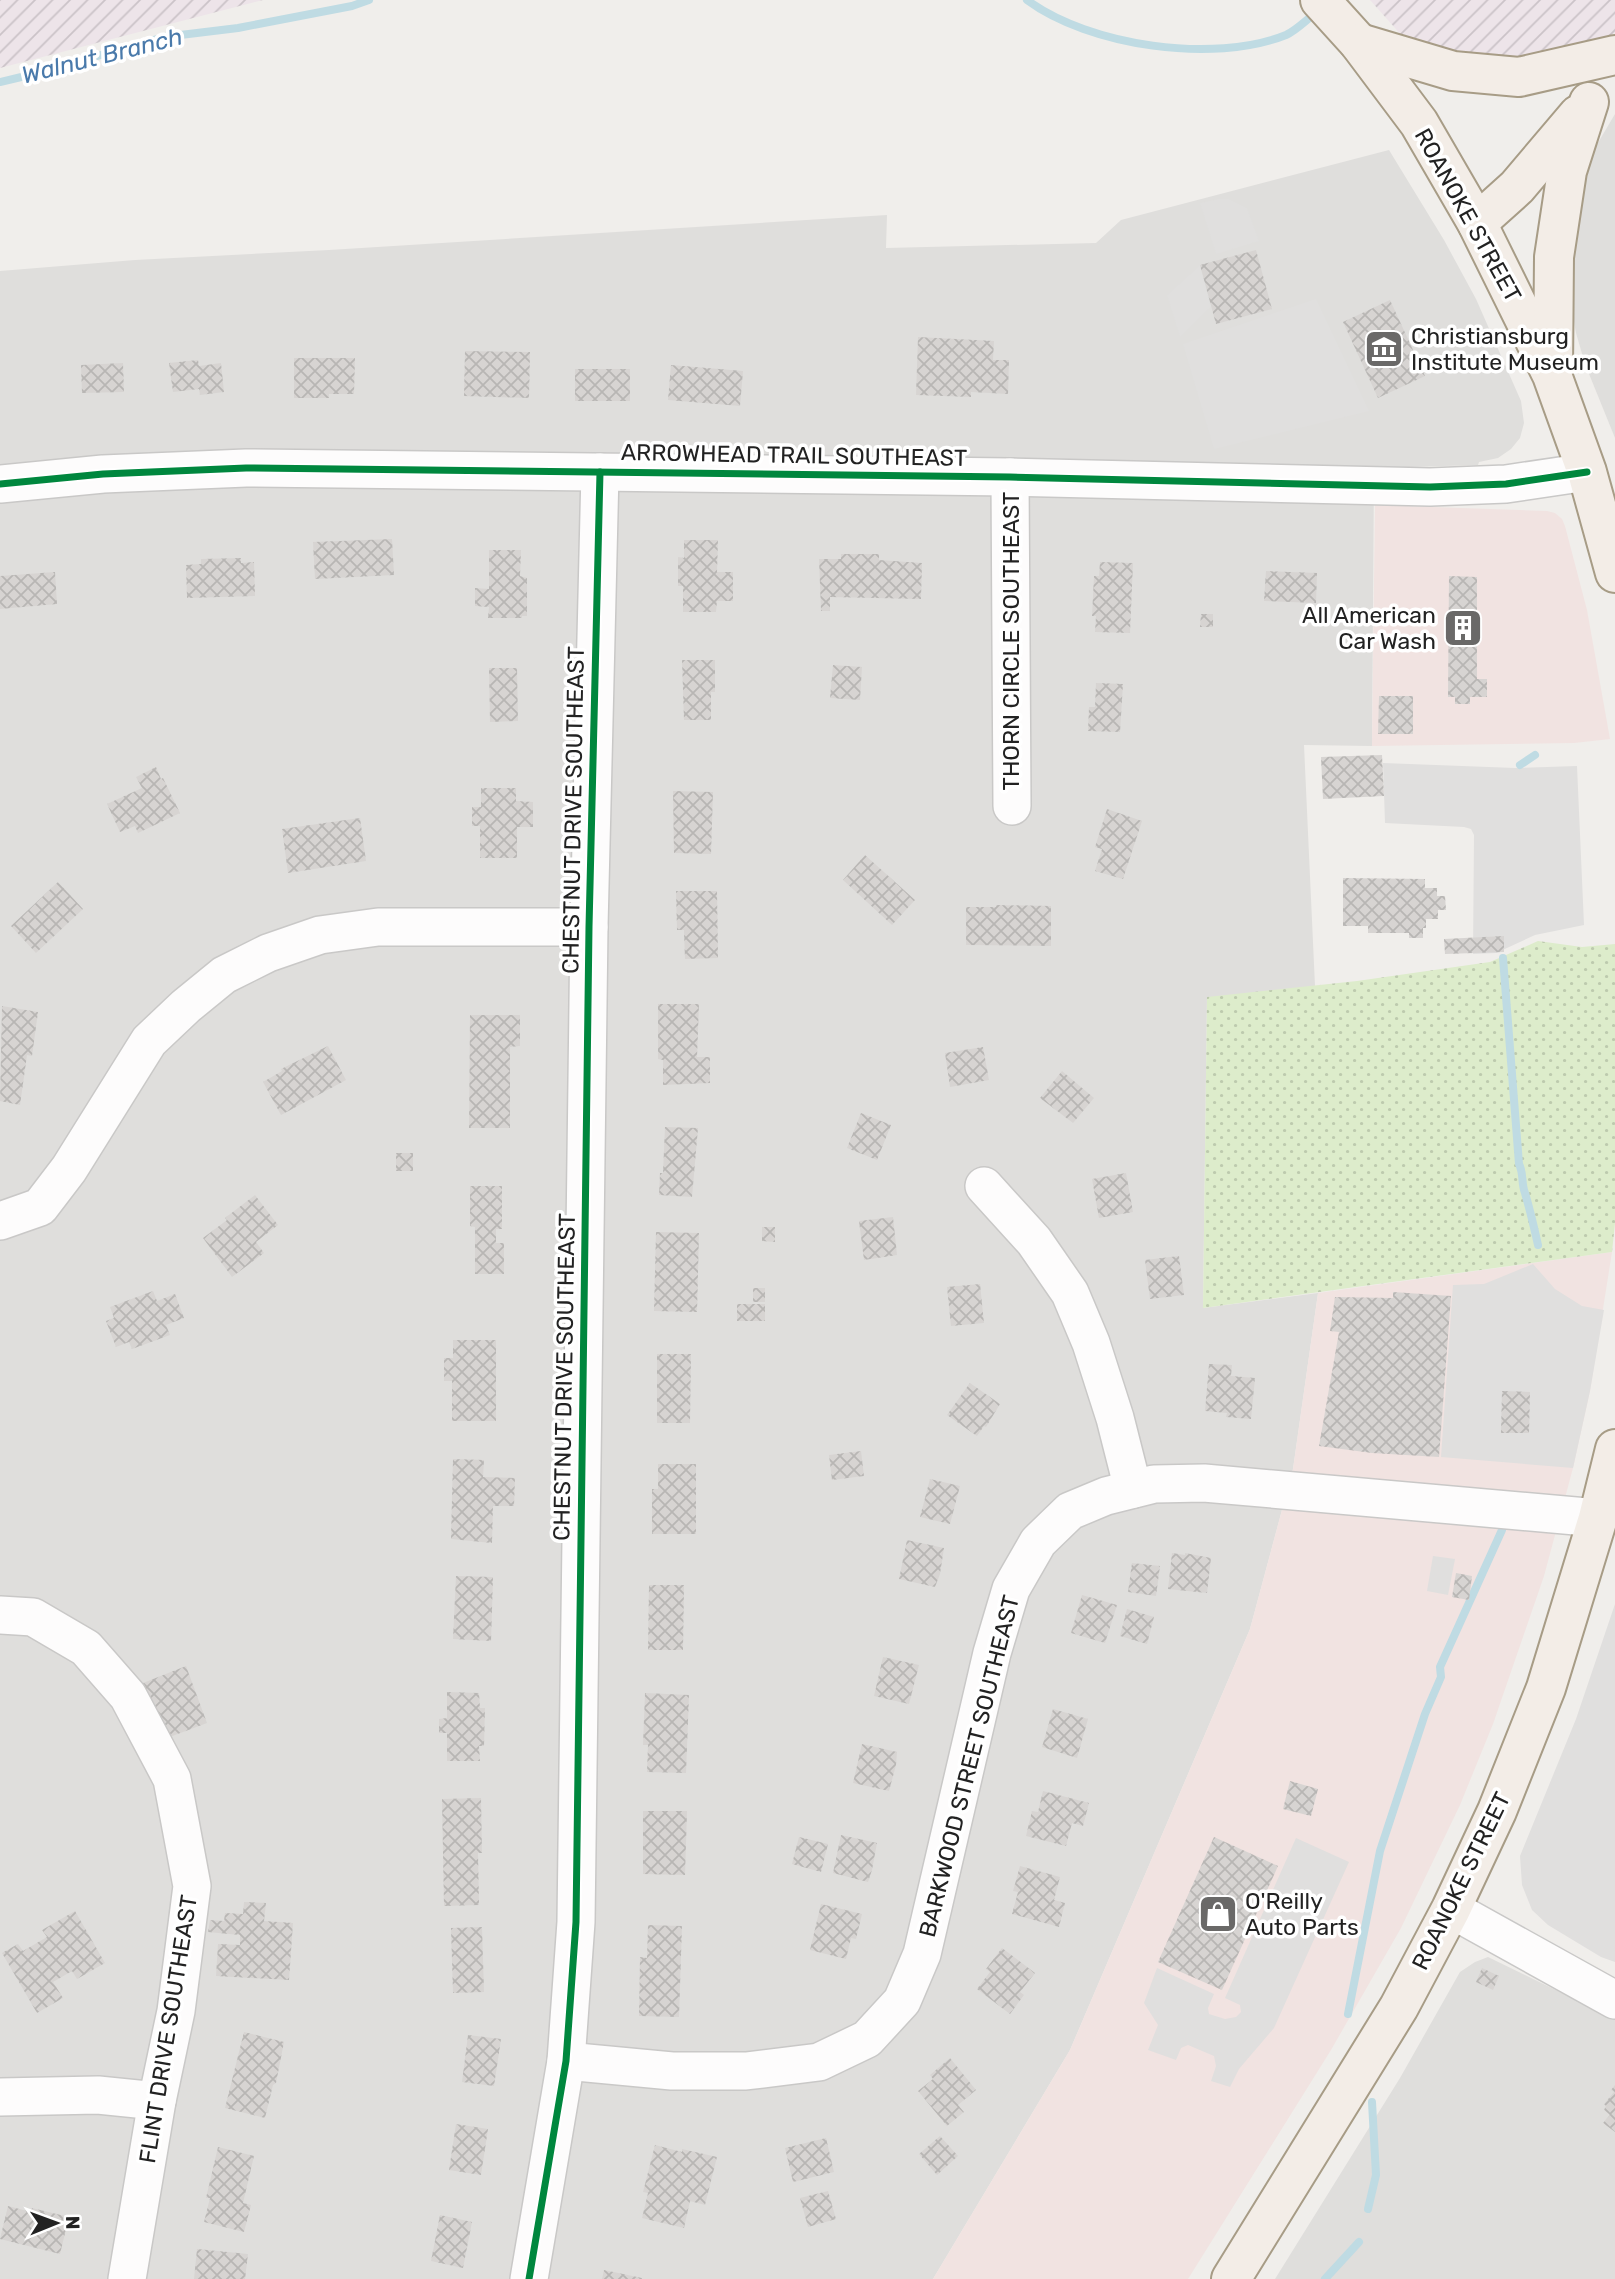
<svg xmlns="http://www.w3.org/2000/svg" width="1615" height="2279" font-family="Rubik,sans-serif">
  <defs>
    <pattern id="industrial-furrows" width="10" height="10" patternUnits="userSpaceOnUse" patternTransform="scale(1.75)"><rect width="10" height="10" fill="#ede4e9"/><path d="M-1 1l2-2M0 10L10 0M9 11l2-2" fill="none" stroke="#cbc3c8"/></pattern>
    <pattern id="grass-dots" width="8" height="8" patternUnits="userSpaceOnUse" patternTransform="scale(1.75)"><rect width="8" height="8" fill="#ddeccb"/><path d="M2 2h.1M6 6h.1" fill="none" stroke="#bdcaae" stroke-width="1.8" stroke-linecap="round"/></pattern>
    <pattern id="building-cross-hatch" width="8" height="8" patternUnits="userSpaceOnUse" patternTransform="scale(1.75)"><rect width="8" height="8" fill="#d7d4d2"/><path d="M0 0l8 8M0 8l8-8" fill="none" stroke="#b8b6b4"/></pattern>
  </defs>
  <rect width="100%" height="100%" fill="#f0eeeb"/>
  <g fill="#dfdedc">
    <path d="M1615,114V438L1585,364L1576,333L1567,284L1589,158Z"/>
    <path d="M1389,150L1444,240L1476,299L1521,401L1524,423L1520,438L1511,449L1498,458L1479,462L1478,465L1374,468L1372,746L1304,745L1315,986L1207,998L1203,1308L1318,1293L1293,1469L1250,1629L1070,2050L933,2279H0V271L135,260L329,250L887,215L886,248L1096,243L1121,220Z"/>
    <path d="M1488,1957L1615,2019V2279H1275L1400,2078L1460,1972L1475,1962Z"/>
  </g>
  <g fill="#f1e3e1">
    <path d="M1375,505L1547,511L1555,513L1562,519L1565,526L1587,610L1610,739L1574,743L1372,746Z"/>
    <path d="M1612,1252L1590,1391L1573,1468L1544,1576L1493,1724L1460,1805L1401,1928L1331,2050L1188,2279H933L1070,2050L1250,1629L1293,1469L1318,1293Z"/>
  </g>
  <g fill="url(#industrial-furrows)">
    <path d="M0,0H263L0,68Z"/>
    <path d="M1370,0H1615V33L1592,45L1488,64L1403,37Z"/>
  </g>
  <path fill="url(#grass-dots)" d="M1538,941L1582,947L1615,944V1223L1612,1252L1203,1308L1207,997L1357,981L1490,962Z"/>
  <g fill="#e0dfde">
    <path d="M1218,199H1229L1247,208L1259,241L1216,254L1200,203Z"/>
    <path d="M1200,265L1211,307L1180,337L1167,295Z"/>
    <path d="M1316,299L1369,411L1214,449L1183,344Z"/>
    <path d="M1383,763L1515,768L1577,766L1584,925L1535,935L1496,953L1473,954L1474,835L1471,829L1464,827L1385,823Z"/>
    <path d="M1533,1264L1555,1289L1582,1306L1604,1310L1590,1391L1573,1468L1441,1457L1453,1285L1484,1284Z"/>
    <path d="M1433,1556L1455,1559L1448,1595L1427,1591Z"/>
    <path d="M1615,1604V1962L1601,1957L1548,1925L1532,1910L1522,1885L1520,1856L1576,1719Z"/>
    <path d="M1296,1838L1349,1862L1274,2028L1239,2069L1230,2087L1211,2081L1216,2066L1214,2056L1188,2045L1181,2048L1176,2060L1148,2050L1158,2025L1144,2003L1157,1968L1214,1994L1208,2008L1209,2014L1225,2019L1236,2017L1241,2012L1240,2005L1225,1998Z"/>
  </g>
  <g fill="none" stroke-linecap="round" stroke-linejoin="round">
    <g stroke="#bfdbe3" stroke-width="8">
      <path d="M1027,0C1089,46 1214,64 1286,35C1297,30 1307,19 1317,12"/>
      <path d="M0,82L38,73L164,37L238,28L352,6L369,0"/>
      <path d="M1520,765L1535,755"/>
      <path d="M1503,958L1519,1164C1524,1174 1521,1183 1525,1193C1530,1210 1534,1227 1538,1245"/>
      <path d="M1348,2014L1380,1851L1425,1714L1441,1677L1440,1667L1502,1530"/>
      <path d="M1368,2209L1376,2175L1372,2102"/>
      <path d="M1325,2279L1359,2242"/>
    </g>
  </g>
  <g fill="url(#building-cross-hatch)">
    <path d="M1256,250L1272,309L1216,324L1200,265Z"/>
    <path d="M1390,300L1425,376L1378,398L1343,322Z"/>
    <path d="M918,337L994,341L993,360H1009L1008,394L971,392V397L916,395Z"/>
    <path d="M465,351L530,352L529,398L464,396Z"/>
    <path d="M294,358H355L354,394H329V398H294Z"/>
    <path d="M198,360L199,366L221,363L224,392L200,395L199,389L173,392L169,363Z"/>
    <path d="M123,363L124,392L82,393L81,365Z"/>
    <path d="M671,365L743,371L740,406L668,400Z"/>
    <rect x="575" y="369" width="55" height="32"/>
    <path d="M392,539L394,575L315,579L313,542Z"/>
    <path d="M684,540H718L717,572H733V601H717L716,612H683V586H678V557L684,558Z"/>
    <path d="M489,550H521L520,576L527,578V616H522V618H488L489,607L475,606V588L489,589Z"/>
    <path d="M841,554H879V560L922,563L921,599L830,597V611H821L819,559H841Z"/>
    <path d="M241,558V563L254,562L255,596L187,598L186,565L201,564V559Z"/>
    <path d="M1100,562L1133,563L1130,633L1095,632L1096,616H1092L1094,576H1099Z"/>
    <path d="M1266,571L1317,573L1316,603L1264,601Z"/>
    <path d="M55,572L57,604L0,609V576Z"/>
    <path d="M1449,576L1477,577V679H1487V697H1470V704H1455V697H1448Z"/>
    <path d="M1201,614H1213V627H1200Z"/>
    <path d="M682,660H715V692H711V720H684Z"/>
    <path d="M833,665L862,667L860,700L830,698Z"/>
    <path d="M489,668H517L518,721L490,722Z"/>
    <path d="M1096,683L1123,684L1120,732L1088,731L1089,707H1095Z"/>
    <path d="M1379,696H1413V734H1378Z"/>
    <path d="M1382,755L1384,796L1323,799L1321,757Z"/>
    <path d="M156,767L161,779L163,778L180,813L138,833L135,826L120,832L107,804L142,788L136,777Z"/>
    <path d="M481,788H516V801L533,802V827H517V858H480V826H472V807H481Z"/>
    <path d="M673,791L713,792L711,854L674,853Z"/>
    <path d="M1107,809L1142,821L1123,879L1095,871L1102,849L1095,847Z"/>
    <path d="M360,818L366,861L288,873L282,829Z"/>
    <path d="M865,855L915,900L892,925L843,880Z"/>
    <path d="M1343,878L1425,879V888H1437V896H1445L1446,910H1438V919H1426V928H1423V938H1409V933H1368V926H1343Z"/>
    <path d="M58,882L83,909L36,953L11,926Z"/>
    <path d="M676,891H717L718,958L685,959L684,932V930H677Z"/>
    <path d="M996,905L1051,906V946L966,945V907H996Z"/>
    <path d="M1504,936V952L1445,954L1444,939Z"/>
    <path d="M658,1004H699L697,1057H710V1083L663,1085V1060L658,1059Z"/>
    <path d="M2,1006L38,1012L32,1056L27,1055L20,1105L0,1101Z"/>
    <path d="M470,1015H520V1046L510,1047V1128H469Z"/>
    <path d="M328,1046L346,1080L281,1115L263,1082L282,1071L281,1069Z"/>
    <path d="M983,1047L989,1080L950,1087L945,1053Z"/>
    <path d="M1062,1071L1094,1098L1073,1123L1040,1098Z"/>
    <path d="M861,1113L891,1125L877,1160L847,1148Z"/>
    <path d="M665,1127L698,1128L692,1197L659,1195L660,1173H663Z"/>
    <rect x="396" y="1153" width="17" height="18"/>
    <path d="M1126,1173L1133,1212L1099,1218L1092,1179Z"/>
    <path d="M470,1186H502V1229H496V1243H504V1274H475V1227L470,1226Z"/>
    <path d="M255,1195L278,1225L256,1242L264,1253L232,1277L203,1238L227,1220L225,1218Z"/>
    <path d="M893,1217L897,1255L864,1260L859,1221Z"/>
    <path d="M762,1227H775V1242L762,1241Z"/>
    <path d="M656,1232L699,1233L697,1312L654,1311Z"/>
    <path d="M1179,1256L1184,1295L1150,1299L1145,1260Z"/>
    <path d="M980,1284L984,1323L951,1326L947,1287Z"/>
    <rect x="753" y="1288" width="12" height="14"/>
    <path d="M153,1291L157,1301L175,1294L184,1318L166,1325L170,1335L132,1349L129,1342L116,1347L106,1321L114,1318L110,1307Z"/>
    <path d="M1393,1292L1451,1296L1439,1457L1372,1453L1319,1446L1339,1332L1330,1331L1335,1297L1393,1298Z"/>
    <rect x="737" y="1304" width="28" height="17"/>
    <path d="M453,1340H496V1421H452V1381H444V1358H453Z"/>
    <path d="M657,1354H691L690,1423H657Z"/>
    <path d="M1209,1364L1232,1365L1231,1376L1255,1378L1251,1419L1226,1417L1227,1413L1205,1411Z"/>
    <path d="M970,1383L1000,1404L986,1427L984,1426L977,1436L947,1415Z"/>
    <path d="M1502,1391L1530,1392L1529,1433H1501Z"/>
    <path d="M861,1451L864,1476L832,1480L829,1455Z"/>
    <path d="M453,1459L484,1460L483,1477L515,1478L514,1506H493L492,1543L451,1539Z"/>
    <path d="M658,1464H696V1534H652V1489H658Z"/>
    <path d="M930,1479L960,1486L950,1524L920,1517Z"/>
    <path d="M907,1540L944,1548L940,1574L935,1587L899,1579Z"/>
    <path d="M1172,1553L1185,1555V1553L1211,1558L1207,1593L1168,1589Z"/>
    <path d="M1132,1563L1160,1566L1156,1596L1128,1592Z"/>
    <path d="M1456,1573L1472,1576L1469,1600L1452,1597Z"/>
    <path d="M456,1576L493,1577L491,1641L453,1639Z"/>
    <path d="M649,1585H684L683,1650H648Z"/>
    <path d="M1082,1595L1117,1605L1105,1643L1071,1633Z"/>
    <path d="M1127,1609L1154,1617L1147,1644L1120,1636Z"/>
    <path d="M883,1657L919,1665L909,1704L874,1696Z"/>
    <path d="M186,1666L207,1723L159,1741L138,1685Z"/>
    <path d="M447,1692L479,1693L480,1708H485L484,1746H479L480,1761H447V1733H439V1719L447,1718Z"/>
    <path d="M645,1693L689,1695L686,1773L647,1772L648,1745H643Z"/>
    <path d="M1053,1709L1088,1719L1077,1758L1042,1747Z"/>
    <path d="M862,1744L897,1752L896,1765L889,1791L853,1783Z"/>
    <path d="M1290,1781L1318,1789L1311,1816L1283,1809Z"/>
    <path d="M1043,1791L1089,1803L1083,1826L1072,1823L1066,1846L1026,1836L1032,1811L1038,1812Z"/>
    <path d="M481,1798L482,1853H478L479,1905L444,1906L442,1799Z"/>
    <path d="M643,1811H687L685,1875L643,1874Z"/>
    <path d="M841,1835L877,1843L872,1870L868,1882L833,1873Z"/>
    <path d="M799,1837L828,1844L821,1872L792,1864Z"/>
    <path d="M1214,1837L1278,1866L1222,1990L1158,1962Z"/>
    <path d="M1020,1866L1060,1877L1054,1900L1065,1903L1059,1927L1012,1914L1018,1892L1013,1891Z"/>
    <path d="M244,1902L266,1903L264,1921L293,1923L289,1980L216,1976L218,1944L240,1945V1935L208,1932L210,1920L224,1921L225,1913L243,1914Z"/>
    <path d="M821,1904L862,1914L856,1939L851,1938L846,1959L810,1950Z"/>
    <path d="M75,1911L105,1963L77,1979L72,1971L53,1982L63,1998L37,2013L2,1953L18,1944L23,1951L47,1937L42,1930Z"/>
    <path d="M648,1925L682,1926L679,2017L639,2016L640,1957L647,1958Z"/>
    <path d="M482,1927L484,1992L453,1993L451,1928Z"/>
    <path d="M1002,1948L1035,1973L1020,1992L1024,1995L1010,2014L977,1989L990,1972L986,1969Z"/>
    <path d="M1482,1968L1499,1976L1493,1990L1476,1982Z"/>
    <path d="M244,2032L284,2042L276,2083L273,2085L265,2118L225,2108Z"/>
    <path d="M468,2035L501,2039L494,2086L462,2082Z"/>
    <path d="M950,2058L976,2090L958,2105L964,2112L947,2126L918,2091L933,2079L930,2075Z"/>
    <path d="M1615,2085V2132L1603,2123L1610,2115L1604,2110L1606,2106L1604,2104L1614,2092L1611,2090Z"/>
    <path d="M456,2124L488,2129L481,2175L449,2170Z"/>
    <path d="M940,2136L958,2156L937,2175L919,2154Z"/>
    <path d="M826,2138L834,2172L793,2182L785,2148Z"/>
    <path d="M655,2145L682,2152V2149L717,2157L705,2205L690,2201L684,2228L642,2218L648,2193L643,2192Z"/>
    <path d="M218,2147L254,2156L243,2203L251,2205L244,2232L204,2222L210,2198H206Z"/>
    <path d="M828,2191L836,2219L808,2227L800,2198Z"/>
    <path d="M8,2206L31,2212L32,2208L69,2217L60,2254L0,2239Z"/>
    <path d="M440,2215L472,2222L463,2268L431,2261Z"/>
    <path d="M197,2249L248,2254L245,2279H194Z"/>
    <path d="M604,2270L642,2278V2279H602Z"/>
  </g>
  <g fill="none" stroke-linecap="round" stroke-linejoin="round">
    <g stroke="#c9c8c7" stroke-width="40">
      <g id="minor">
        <path d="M1010,477L1012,806"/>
        <path d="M0,484L103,474L246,468L1010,477L1430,487L1506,484L1587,472"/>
        <path d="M984,1186L1034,1241L1070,1293L1091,1343L1115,1418L1133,1489"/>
        <path d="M0,1221L40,1207L69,1169L149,1041L186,1006L224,975L268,953L320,935L378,927H589"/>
        <path d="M0,1615L33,1617L86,1648L128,1696L172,1779L192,1886L176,2011L157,2101L127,2279"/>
        <path d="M1451,1909L1615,2000"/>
        <path d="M566,2061L672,2071H746L819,2062L867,2039L902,2001L922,1954L992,1653L1011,1589L1038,1542L1070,1511L1106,1496L1154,1484L1204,1483L1598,1518"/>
        <path d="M0,2097L98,2095L157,2101"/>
        <path d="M529,2279L566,2061L576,1922L589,927L600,472"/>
      </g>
    </g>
    <g stroke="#a79c86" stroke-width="42">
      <g id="major">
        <path d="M1320,0L1359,43L1419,123L1477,223L1552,375L1587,472L1615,573"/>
        <path d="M1359,43L1453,71L1519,77L1615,55"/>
        <path d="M1477,223L1517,187L1578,115"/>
        <path d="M1553,369L1554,257L1567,171L1589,102"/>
        <path d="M1231,2279L1399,2007L1451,1909L1497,1811L1546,1688L1598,1518L1615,1449"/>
      </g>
    </g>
    <use href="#minor" stroke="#fdfcfc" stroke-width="37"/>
    <use href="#major" stroke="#f3ede7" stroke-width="38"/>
    <g stroke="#fff" stroke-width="11">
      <g id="cycleway">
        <path d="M0,484L103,474L246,468L1010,477L1430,487L1506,484L1587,472"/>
        <path d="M529,2279L566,2061L576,1922L589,927L600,472"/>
      </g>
    </g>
    <use href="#cycleway" stroke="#00873e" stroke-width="7"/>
  </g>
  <defs>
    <g id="museum-square" transform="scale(2.0125)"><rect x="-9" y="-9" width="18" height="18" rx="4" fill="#6a6968" stroke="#fff"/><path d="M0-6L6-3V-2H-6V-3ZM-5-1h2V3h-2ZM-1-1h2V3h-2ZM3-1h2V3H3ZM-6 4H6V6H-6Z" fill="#fff"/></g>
    <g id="building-square" transform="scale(2.0125)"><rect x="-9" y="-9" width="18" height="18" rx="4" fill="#6a6968" stroke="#fff"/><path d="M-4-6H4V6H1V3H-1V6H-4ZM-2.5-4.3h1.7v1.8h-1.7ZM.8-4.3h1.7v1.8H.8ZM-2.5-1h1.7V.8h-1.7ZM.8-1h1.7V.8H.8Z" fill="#fff"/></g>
    <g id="shop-square" transform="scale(2.0125)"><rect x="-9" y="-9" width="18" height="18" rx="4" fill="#6a6968" stroke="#fff"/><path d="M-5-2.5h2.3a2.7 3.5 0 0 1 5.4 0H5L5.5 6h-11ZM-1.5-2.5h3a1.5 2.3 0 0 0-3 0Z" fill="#fff"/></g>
  </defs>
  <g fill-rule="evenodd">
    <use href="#museum-square" x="1384" y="349"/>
    <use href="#building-square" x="1463" y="628"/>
    <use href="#shop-square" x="1218" y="1914"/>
  </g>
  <g text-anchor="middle" stroke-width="7" stroke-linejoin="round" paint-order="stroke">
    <g font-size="23" fill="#222" stroke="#fff">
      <text transform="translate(1468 215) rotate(61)" y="8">ROANOKE STREET</text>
      <text transform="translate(794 455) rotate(1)" y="8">ARROWHEAD TRAIL SOUTHEAST</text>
      <text transform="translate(1011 641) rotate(-90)" y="8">THORN CIRCLE SOUTHEAST</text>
      <text transform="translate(573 810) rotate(-89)" y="8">CHESTNUT DRIVE SOUTHEAST</text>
      <text transform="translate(564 1377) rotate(-89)" y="8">CHESTNUT DRIVE SOUTHEAST</text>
      <text transform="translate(969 1766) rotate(-76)" y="8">BARKWOOD STREET SOUTHEAST</text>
      <text transform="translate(1461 1881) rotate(-64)" y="8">ROANOKE STREET</text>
      <text transform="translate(168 2029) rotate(-81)" y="8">FLINT DRIVE SOUTHEAST</text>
    </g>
    <g font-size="23" fill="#222" stroke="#fff" text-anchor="start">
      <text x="1411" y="344">Christiansburg<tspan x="1411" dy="26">Institute Museum</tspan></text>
      <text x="1436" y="623" text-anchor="end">All American<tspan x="1436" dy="26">Car Wash</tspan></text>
      <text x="1245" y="1909">O'Reilly<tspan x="1245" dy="26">Auto Parts</tspan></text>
    </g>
    <g font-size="24" font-style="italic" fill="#4a7aab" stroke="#fff">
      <text transform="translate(102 56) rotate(-14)" y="8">Walnut Branch</text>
    </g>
  </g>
  <g transform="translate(56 2223) rotate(89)" stroke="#ffffff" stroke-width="5" paint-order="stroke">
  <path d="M0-5L12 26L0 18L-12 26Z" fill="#222222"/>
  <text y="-10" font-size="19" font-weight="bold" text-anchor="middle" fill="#222222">N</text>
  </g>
</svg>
